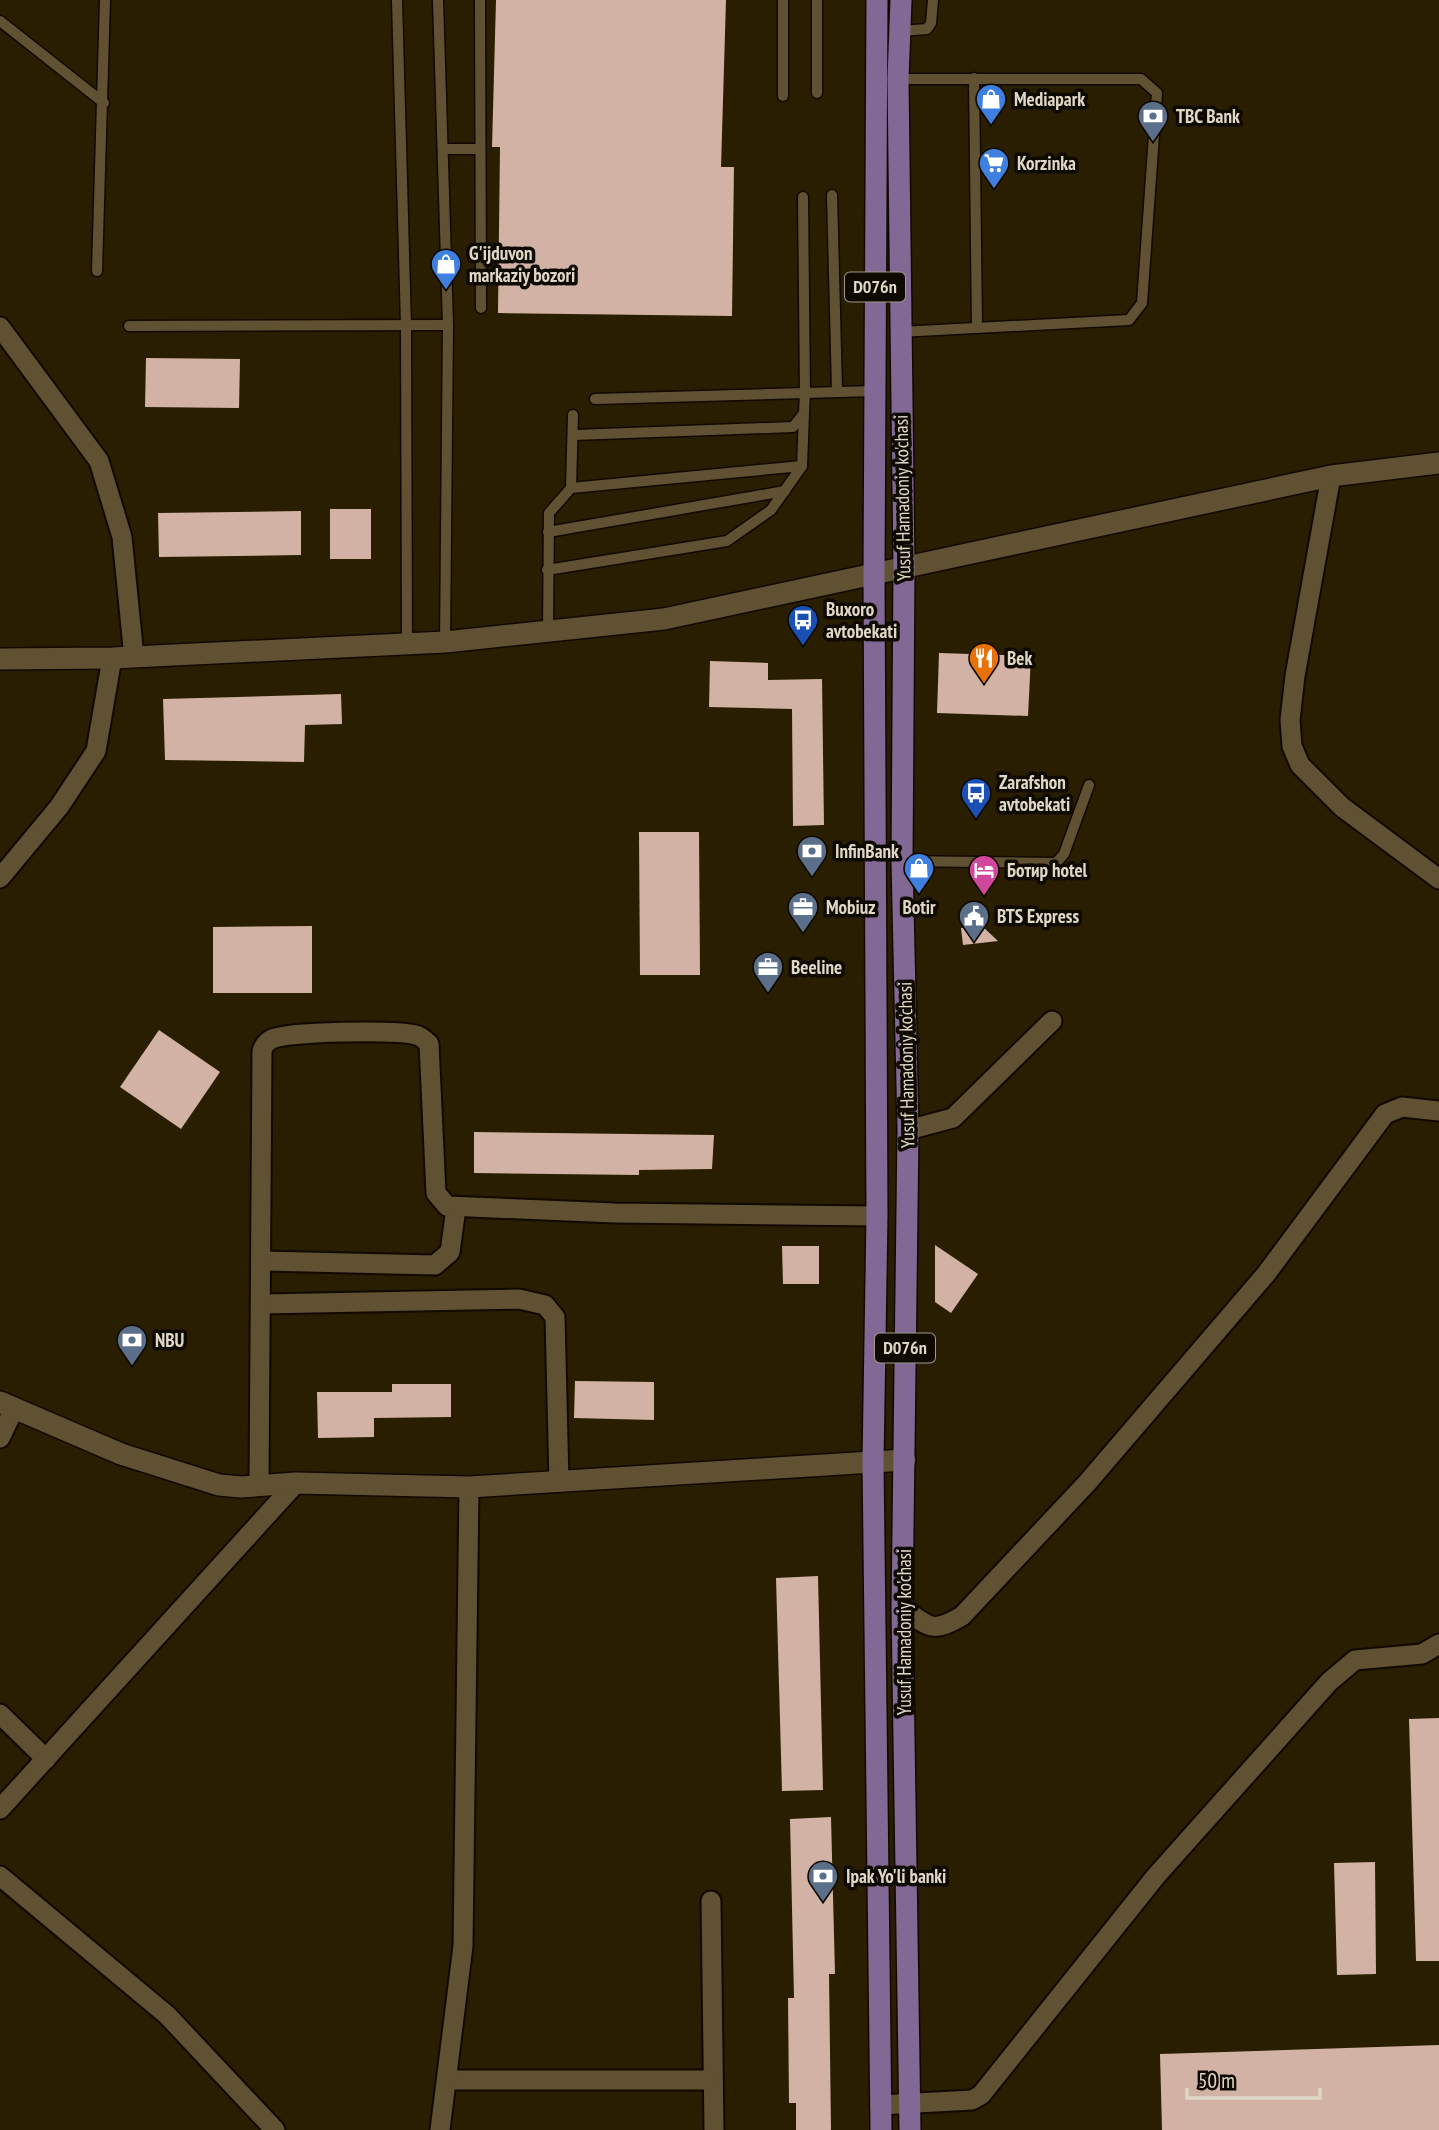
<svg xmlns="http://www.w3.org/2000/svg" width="1439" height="2130" font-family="'PT Sans Narrow',sans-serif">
  <rect width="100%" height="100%" fill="#2a1e00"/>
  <g fill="#d2b2a5">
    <path d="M496,0H726L721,167H734L732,316L498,313L500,147H492Z"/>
    <path d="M146,358L240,359L239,408L145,407Z"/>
    <rect x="330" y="509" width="41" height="50"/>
    <path d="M301,511V555L159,557L158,513Z"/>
    <path d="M939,653L1031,656L1028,716L937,713Z"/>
    <path d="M710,661L768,663V680L822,679L824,825L793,826L792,709L709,707Z"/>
    <path d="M341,694L342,724L305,725L304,762L165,760L163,699Z"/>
    <path d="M639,832H699L700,975H640Z"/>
    <path d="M312,926V993H213V927Z"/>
    <path d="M982,926L998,941L963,945L961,928Z"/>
    <path d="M159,1030L220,1072L181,1129L120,1087Z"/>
    <path d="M474,1132L714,1135L712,1169L639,1170V1175L474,1173Z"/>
    <path d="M935,1245L978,1274L951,1313L935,1302Z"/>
    <path d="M782,1246H819V1284H783Z"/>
    <path d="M575,1381L654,1382V1420L574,1418Z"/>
    <path d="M392,1384H451V1417L374,1418V1437L318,1438L317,1392H392Z"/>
    <path d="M818,1576L823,1790L782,1791L776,1578Z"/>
    <path d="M1439,1718V1961H1416L1409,1719Z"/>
    <path d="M831,1817L835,1974H829L831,2130H796V2103H789L788,1998H794L790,1819Z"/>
    <path d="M1375,1862L1376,1974L1337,1975L1334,1863Z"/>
    <path d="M1439,2045V2130H1162L1160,2054Z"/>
  </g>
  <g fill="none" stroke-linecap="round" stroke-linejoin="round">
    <g stroke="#110800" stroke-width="13">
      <g id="service">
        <path d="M397,0L406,326L407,644"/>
        <path d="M438,0L448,325L445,642"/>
        <path d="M480,0L481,308"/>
        <path d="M783,0V96"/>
        <path d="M0,21L104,103"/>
        <path d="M901,31L927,29L931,23L933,0"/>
        <path d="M974,78L977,327"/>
        <path d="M898,79H1141L1157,93L1142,303L1129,320L899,332"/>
        <path d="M817,93V0"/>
        <path d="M443,149H479"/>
        <path d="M832,195L837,390"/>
        <path d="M97,271L105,0"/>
        <path d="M129,326L448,325"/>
        <path d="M595,399L874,391"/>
        <path d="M574,435L793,427L804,413L805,392L803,197"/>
        <path d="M571,488L802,466"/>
        <path d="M548,532L785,491"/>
        <path d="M547,570L727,541L771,510L802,466L804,413"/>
        <path d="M548,631L549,513L571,488L573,415"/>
        <path d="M902,861L1056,863L1064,854L1089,785"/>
      </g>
    </g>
    <g stroke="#110800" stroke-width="23">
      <g id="minor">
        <path d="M0,327L99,461L122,537L134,657"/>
        <path d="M1331,476L1295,676L1290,720L1292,746L1300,765L1342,807L1439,879"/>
        <path d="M0,878L59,807L96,751L112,658"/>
        <path d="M908,1130L953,1118L1052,1021"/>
        <path d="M263,1261L435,1265L450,1252L456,1208"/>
        <path d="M262,1304L519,1299L545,1305L555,1317L559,1482"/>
        <path d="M0,1438L14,1409"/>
        <path d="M259,1486L262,1051C264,1045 266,1042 272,1039C288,1031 397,1030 416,1035C421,1036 425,1040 429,1044L436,1193L447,1206L615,1213L877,1216"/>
        <path d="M902,1608C930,1627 931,1634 962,1616L1087,1483L1266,1274L1385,1114L1402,1107L1439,1111"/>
        <path d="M0,1714L46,1759"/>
        <path d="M0,1809L296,1483"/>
        <path d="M0,1876L167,2015L275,2130"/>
        <path d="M711,1901L714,2130"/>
        <path d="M449,2080H711"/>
        <path d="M880,2105L972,2100L981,2095L1156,1876L1329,1682L1355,1660L1422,1654L1439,1644"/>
        <path d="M440,2130L463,1946L469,1487"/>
      </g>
    </g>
    <g stroke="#110800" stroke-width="24">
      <path id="tertiary" d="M0,1402L121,1454L219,1485L241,1487L296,1483L469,1487L905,1460"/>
    </g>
    <g stroke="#110800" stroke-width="24">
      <path id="secondary" d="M0,659L112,658L445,642L664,619L1331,476L1439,463"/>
    </g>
    <g stroke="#110800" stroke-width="24">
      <g id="primary">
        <path d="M877,0L874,573L877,1216L873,1462L881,2130"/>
        <path d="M901,0L898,79L904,567L902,861L908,1130L902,1608L910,2130"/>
      </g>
    </g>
    <use href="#service" stroke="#5f5132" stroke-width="10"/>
    <use href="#minor" stroke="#5f5132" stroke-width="19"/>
    <use href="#tertiary" stroke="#5f5132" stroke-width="21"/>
    <use href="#secondary" stroke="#5f5132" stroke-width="21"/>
    <use href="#primary" stroke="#816895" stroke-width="21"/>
  </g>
  <defs>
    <g id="shop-pin" transform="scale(1.575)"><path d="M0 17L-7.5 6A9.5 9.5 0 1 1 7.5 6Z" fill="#3f7fe0" stroke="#0e0901"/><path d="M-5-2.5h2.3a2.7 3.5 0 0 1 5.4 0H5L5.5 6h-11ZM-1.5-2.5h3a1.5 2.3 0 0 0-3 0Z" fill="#fff"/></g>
    <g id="bank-pin" transform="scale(1.575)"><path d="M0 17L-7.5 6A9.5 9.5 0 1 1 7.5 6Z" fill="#5c6f8a" stroke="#0e0901"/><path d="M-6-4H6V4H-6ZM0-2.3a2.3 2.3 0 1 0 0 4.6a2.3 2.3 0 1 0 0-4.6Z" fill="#fff"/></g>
    <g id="supermarket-pin" transform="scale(1.575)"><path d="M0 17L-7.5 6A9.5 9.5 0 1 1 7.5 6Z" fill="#3f7fe0" stroke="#0e0901"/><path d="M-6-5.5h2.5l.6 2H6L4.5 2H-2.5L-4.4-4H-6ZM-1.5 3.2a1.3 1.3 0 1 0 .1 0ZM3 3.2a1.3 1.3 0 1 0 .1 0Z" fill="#fff"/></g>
    <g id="bus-pin" transform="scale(1.575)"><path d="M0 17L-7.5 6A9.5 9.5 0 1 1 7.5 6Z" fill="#1a4fb4" stroke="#0e0901"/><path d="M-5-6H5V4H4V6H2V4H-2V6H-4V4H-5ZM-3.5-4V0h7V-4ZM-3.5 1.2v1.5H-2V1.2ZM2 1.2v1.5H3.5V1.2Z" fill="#fff"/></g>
    <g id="restaurant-pin" transform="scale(1.575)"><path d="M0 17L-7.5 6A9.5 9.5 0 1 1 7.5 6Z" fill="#e8710a" stroke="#0e0901"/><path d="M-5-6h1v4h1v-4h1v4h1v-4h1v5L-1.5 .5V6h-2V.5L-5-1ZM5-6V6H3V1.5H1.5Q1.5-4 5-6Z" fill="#fff"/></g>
    <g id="hotel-pin" transform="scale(1.575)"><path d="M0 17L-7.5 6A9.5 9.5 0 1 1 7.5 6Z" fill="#d1479c" stroke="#0e0901"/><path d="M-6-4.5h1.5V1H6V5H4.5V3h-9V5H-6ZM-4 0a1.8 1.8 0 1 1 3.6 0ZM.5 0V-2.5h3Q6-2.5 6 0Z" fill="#fff"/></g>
    <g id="office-pin" transform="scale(1.575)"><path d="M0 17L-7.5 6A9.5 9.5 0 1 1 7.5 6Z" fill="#5c6f8a" stroke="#0e0901"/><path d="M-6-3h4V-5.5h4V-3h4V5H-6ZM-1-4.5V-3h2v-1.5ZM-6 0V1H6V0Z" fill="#fff"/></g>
    <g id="civic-pin" transform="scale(1.575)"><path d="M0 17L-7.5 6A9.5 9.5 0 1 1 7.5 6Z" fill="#5c6f8a" stroke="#0e0901"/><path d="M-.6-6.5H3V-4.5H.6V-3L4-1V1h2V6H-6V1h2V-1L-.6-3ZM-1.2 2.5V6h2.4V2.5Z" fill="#fff"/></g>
  </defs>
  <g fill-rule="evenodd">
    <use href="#shop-pin" x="991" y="99"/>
    <use href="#bank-pin" x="1153" y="116"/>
    <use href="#supermarket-pin" x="994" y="163"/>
    <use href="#shop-pin" x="446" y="264"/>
    <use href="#bus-pin" x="803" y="620"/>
    <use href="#restaurant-pin" x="984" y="658"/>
    <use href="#bus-pin" x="976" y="793"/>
    <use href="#bank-pin" x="812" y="851"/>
    <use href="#shop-pin" x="919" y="868"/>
    <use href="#hotel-pin" x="984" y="870"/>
    <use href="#office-pin" x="803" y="907"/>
    <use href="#civic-pin" x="974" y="916"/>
    <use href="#office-pin" x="768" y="967"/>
    <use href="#bank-pin" x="132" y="1340"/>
    <use href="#bank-pin" x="823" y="1876"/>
  </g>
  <g text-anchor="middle" stroke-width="7" stroke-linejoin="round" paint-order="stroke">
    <g fill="#0e0901" stroke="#a19a8b" stroke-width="2">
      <rect x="845" y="272.5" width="60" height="29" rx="5"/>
      <rect x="875" y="1333.5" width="60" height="29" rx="5"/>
    </g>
    <g font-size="18" font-weight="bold" fill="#e0d8c6">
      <text x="875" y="293">D076n</text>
      <text x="905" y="1354">D076n</text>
    </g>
    <g font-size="19" font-weight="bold" fill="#e0d8c6" stroke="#0e0901" text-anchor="start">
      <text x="1014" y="106">Mediapark</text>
      <text x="1176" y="123">TBC Bank</text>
      <text x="1017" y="170">Korzinka</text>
      <text x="469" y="260">G'ijduvon<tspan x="469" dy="22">markaziy bozori</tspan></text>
      <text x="826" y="616">Buxoro<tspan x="826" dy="22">avtobekati</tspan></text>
      <text x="1007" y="665">Bek</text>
      <text x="999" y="789">Zarafshon<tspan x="999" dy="22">avtobekati</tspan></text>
      <text x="835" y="858">InfinBank</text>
      <text x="1007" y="877">Ботир hotel</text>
      <text x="826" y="914">Mobiuz</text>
      <text x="919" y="914" text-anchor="middle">Botir</text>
      <text x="997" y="923">BTS Express</text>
      <text x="791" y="974">Beeline</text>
      <text x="155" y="1347">NBU</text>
      <text x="846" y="1883">Ipak Yo'li banki</text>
    </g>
    <g font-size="19" fill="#e0d8c6" stroke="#0e0901">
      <text transform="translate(902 498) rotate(-91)" y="7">Yusuf Hamadoniy ko'chasi</text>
      <text transform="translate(906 1065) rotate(-91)" y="7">Yusuf Hamadoniy ko'chasi</text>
      <text transform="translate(904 1632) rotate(-90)" y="7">Yusuf Hamadoniy ko'chasi</text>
    </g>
  </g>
  <path d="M1187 2088v10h133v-10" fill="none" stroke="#e0d8c6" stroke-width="3.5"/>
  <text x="1198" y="2088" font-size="21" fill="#e0d8c6" stroke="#0e0901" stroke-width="5" paint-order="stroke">50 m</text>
</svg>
